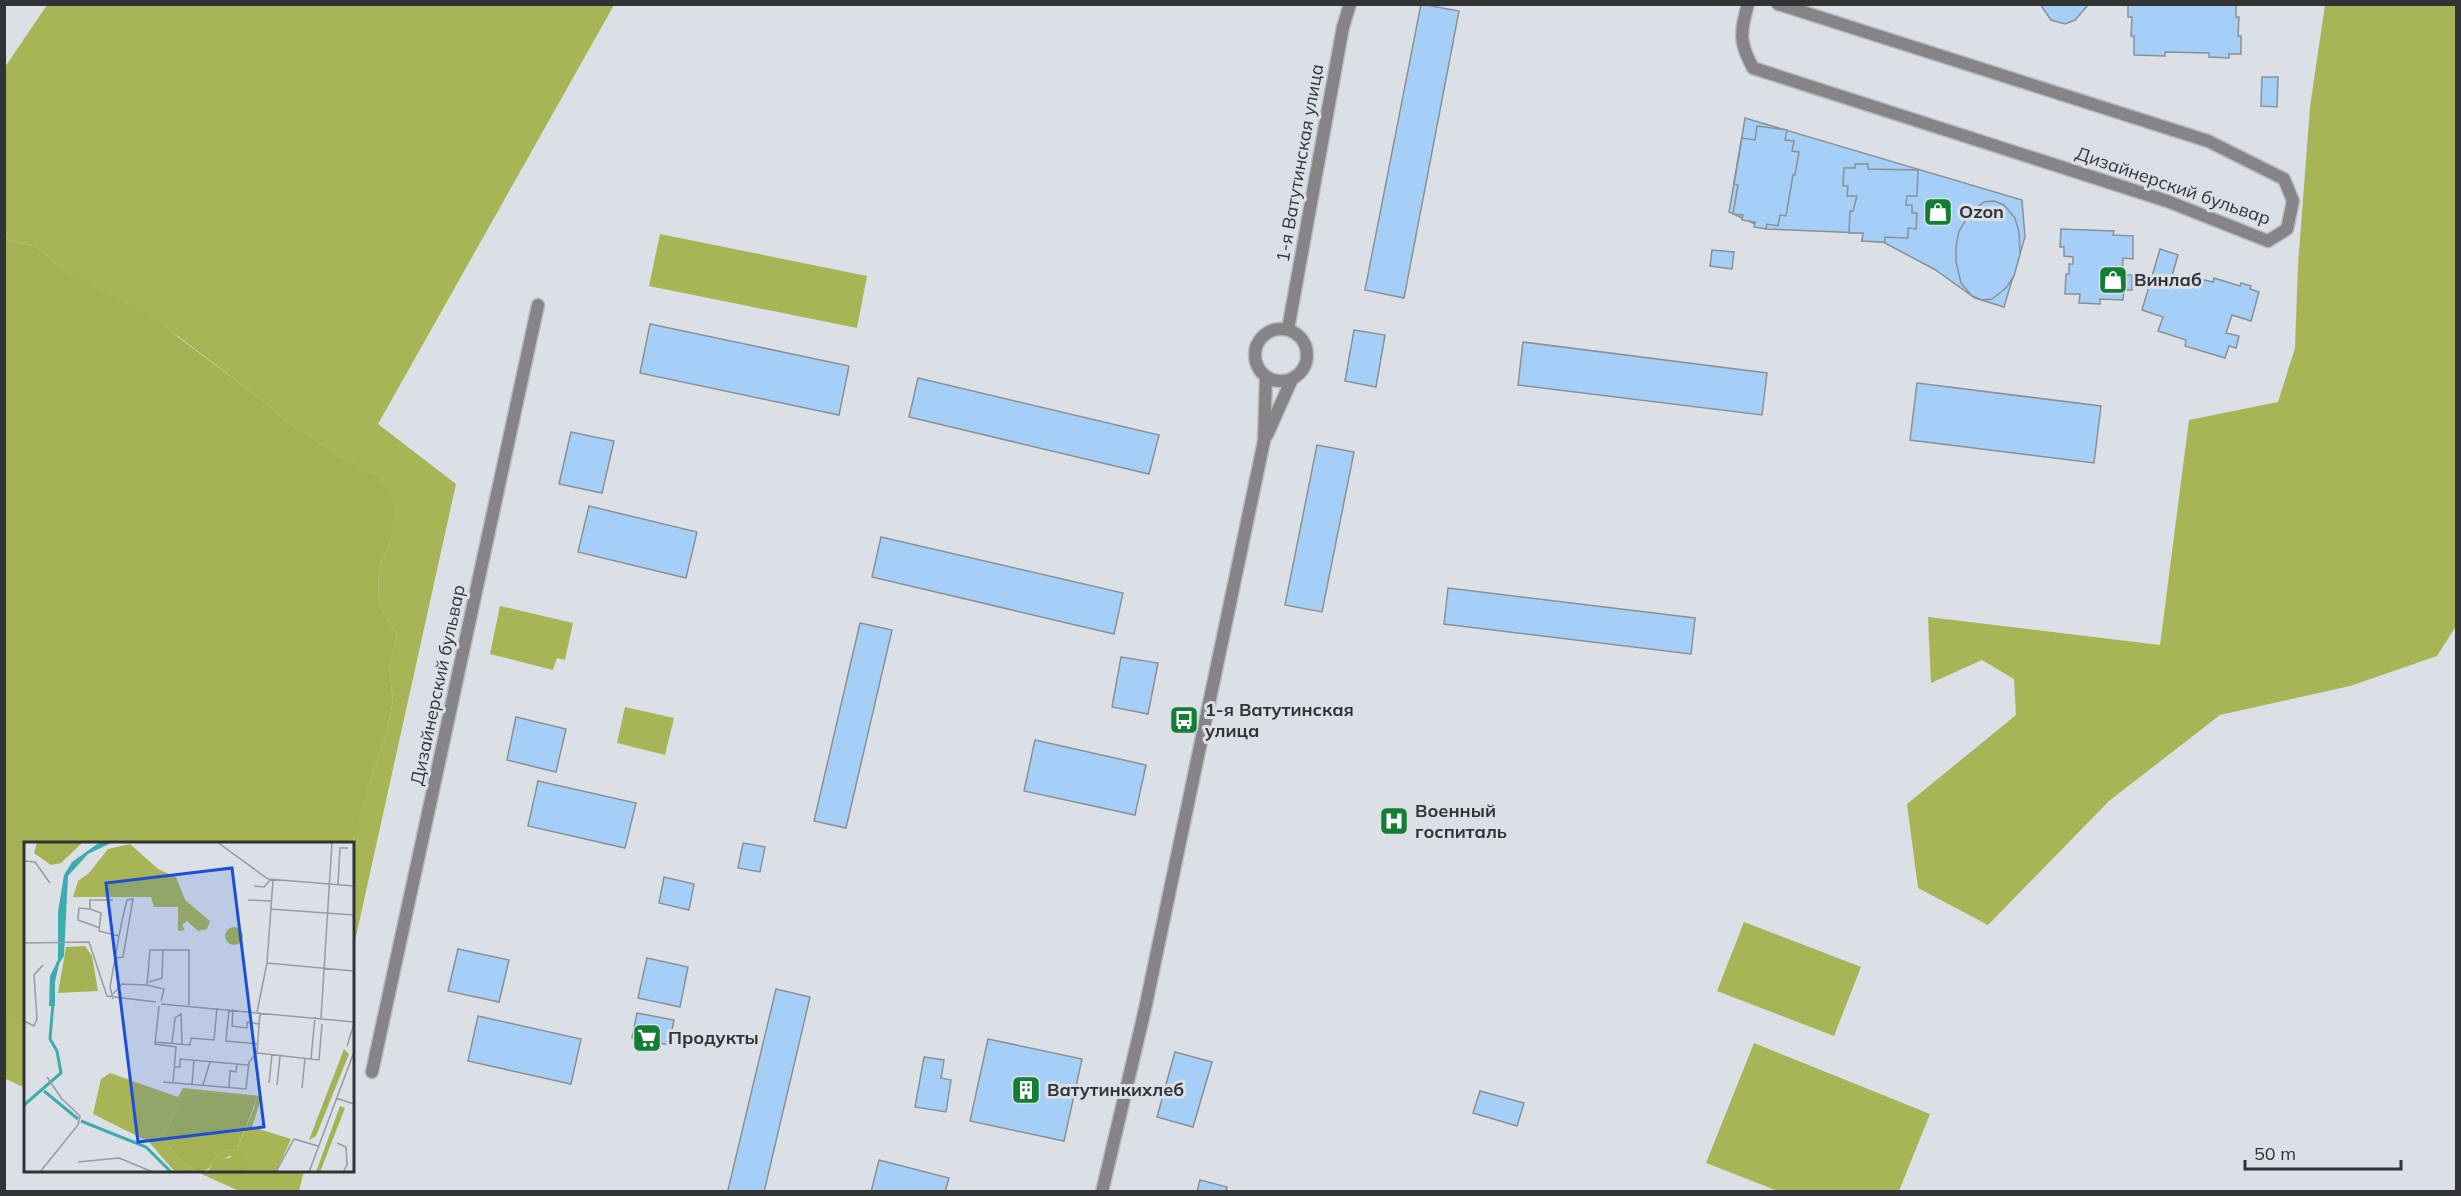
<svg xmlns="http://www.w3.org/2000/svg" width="2461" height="1196" font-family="Mulish,sans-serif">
  <rect width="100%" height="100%" fill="#dae0e6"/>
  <g fill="#a7b557">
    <path d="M47,5H614L378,424L456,484L353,950L354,835L374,768L386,735L393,701L389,666L397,636L379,605L378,570L391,539L376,474L345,459L287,422L262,400L179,337L62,269L37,247L5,239V67Z"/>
    <path d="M2325,5H2456V626L2437,656L2350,686L2220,715L2109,801L1988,925L1918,888L1907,804L2016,715L2014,679L1982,660L1931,683L1928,617L2160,645L2189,420L2278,402L2295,348L2298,265L2310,107Z"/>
    <path d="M660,234L867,276L857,328L649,286Z"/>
    <path d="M500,606L573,623L565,660L557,658L553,670L490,654Z"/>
    <path d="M625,707L674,718L665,755L617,743Z"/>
    <path d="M1744,922L1861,967L1834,1036L1717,991Z"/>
    <path d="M5,1011L25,1025V1088L6,1079L5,1082Z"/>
    <path d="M1754,1043L1930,1114L1899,1191H1778L1706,1163Z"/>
    <path d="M195,1171L304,1170V1171L299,1191H239Z"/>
  </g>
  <path fill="#a4b254" d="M4,239L37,247L62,269L151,317L262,400L287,422L345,459L376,474L394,503L391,539L378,570L379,605L397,636L389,666L393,701L386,735L374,768L352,844H26L25,1025L4,1011Z"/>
  <g fill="#a6cff8" stroke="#8b9096" stroke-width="1.5">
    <path d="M1421,4L1459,11L1404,298L1365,290Z"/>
    <path d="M2040,4H2089L2075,20L2065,24L2051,20Z"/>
    <path d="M2128,4H2236V17H2239L2238,36H2241V54H2229V58L2209,57V53L2165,52V56L2134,55V36H2131L2132,17H2128Z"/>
    <path d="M2262,77H2278L2277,107L2261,106Z"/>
    <path d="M1745,118L2022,200L2025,237L2004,307L1975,298L1934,269L1883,242L1862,241L1863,233L1766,229L1729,212Z"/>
    <path d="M1757,126L1787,130L1785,140L1794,141L1792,151L1799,152L1795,175H1793L1786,216L1780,215L1778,226L1767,224L1766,229L1754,227L1755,222L1742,220L1743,215L1733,214L1738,185L1734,184L1742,138L1755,140Z"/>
    <path d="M1855,164H1868V169L1918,170L1917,196H1907L1906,205H1912V213H1917L1916,229L1908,228V238L1885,237V242L1862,241L1863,233H1849L1850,211H1853L1857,196H1847L1848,186H1843L1844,168H1855Z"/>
    <path d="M1994,201L2004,205L2015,218L2019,232L2020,254L2014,276L2006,288L1992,299L1982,300L1972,296L1961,283L1956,262V246L1959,231L1970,213L1984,202Z"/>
    <path d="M2061,229L2114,231L2113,235L2133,236V259L2123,258L2122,275H2132V290H2124L2123,300L2100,299V304L2079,303L2080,294H2065L2066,274H2069V264H2073V257L2064,256V247H2060Z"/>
    <path d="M2160,249L2178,255L2172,276L2203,285L2204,280L2213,282L2214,278L2240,286L2241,283L2251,286L2250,289L2259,292L2251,321L2232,315L2226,333L2239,336L2236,348L2229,346L2225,358L2185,346L2186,340L2158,331L2163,317L2142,310Z"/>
    <path d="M1712,250L1734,252L1732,269L1710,266Z"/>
    <path d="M650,324L849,366L839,415L640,373Z"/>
    <path d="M1354,330L1385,335L1376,387L1345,381Z"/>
    <path d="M1523,342L1767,373L1762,415L1518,385Z"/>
    <path d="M918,378L1159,435L1149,474L909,417Z"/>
    <path d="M1917,383L2101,406L2094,463L1910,440Z"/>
    <path d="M571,432L614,441L602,493L559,484Z"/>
    <path d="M1317,445L1354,452L1322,612L1285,605Z"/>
    <path d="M589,506L697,532L686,578L578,552Z"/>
    <path d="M881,537L1123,593L1114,634L872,577Z"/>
    <path d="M1448,588L1695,618L1691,654L1444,624Z"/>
    <path d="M860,623L892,630L846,828L814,821Z"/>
    <path d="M1121,657L1158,663L1148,714L1112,707Z"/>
    <path d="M516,717L566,729L556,772L507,760Z"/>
    <path d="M1035,740L1146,765L1135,815L1024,791Z"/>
    <path d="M538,781L636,803L625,848L528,826Z"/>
    <path d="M743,843L765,847L760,872L738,868Z"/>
    <path d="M664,877L694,884L689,910L659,903Z"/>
    <path d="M458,949L509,960L499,1002L448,991Z"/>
    <path d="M647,958L688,967L680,1007L638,998Z"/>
    <path d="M776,989L810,997L764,1192H733L728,1190Z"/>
    <path d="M637,1013L674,1020L669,1045L632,1038Z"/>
    <path d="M478,1016L581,1039L571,1084L468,1061Z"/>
    <path d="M988,1039L1082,1059L1064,1141L970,1121Z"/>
    <path d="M1175,1052L1212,1062L1193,1127L1157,1117Z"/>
    <path d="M924,1057L944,1060L941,1078L951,1080L946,1112L915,1107Z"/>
    <path d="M1480,1091L1524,1103L1517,1126L1473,1113Z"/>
    <path d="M879,1160L949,1178L945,1192H871Z"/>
    <path d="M1200,1180L1227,1187L1226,1192H1197Z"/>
  </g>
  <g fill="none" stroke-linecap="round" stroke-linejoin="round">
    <g stroke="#b8bdc3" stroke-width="15">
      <g id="street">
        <path d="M1748,4C1740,32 1739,43 1753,68L2167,201L2268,241L2287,229L2293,201L2284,179L2208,141L1778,4"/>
        <circle cx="1281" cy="355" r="26"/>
        <path d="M1288,329L1343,27L1350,4"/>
        <path d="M1267,435L1292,379"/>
        <path d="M372,1072L538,305"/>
        <path d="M1102,1192L1145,1009L1264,441L1266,377"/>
      </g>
    </g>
    <use href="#street" stroke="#878487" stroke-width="12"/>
  </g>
  <defs>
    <g id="shop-square" transform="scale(1.5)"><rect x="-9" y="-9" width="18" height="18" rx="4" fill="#127f35" stroke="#dae0e6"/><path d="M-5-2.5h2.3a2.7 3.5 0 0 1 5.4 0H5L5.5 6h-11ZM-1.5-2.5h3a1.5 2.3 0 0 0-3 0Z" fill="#fff"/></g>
    <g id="bus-square" transform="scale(1.5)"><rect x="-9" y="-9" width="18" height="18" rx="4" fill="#127f35" stroke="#dae0e6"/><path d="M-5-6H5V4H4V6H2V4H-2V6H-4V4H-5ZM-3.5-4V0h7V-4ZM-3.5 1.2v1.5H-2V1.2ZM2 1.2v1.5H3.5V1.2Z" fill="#fff"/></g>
    <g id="hospital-square" transform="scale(1.5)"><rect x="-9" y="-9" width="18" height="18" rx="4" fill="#127f35" stroke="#dae0e6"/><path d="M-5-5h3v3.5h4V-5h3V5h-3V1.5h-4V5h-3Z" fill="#fff"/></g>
    <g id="supermarket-square" transform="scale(1.5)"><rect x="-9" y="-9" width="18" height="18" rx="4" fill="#127f35" stroke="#dae0e6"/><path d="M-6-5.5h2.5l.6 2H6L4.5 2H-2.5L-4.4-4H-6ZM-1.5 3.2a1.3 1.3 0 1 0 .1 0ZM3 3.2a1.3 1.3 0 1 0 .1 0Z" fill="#fff"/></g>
    <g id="building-square" transform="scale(1.5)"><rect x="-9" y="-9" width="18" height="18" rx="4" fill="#127f35" stroke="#dae0e6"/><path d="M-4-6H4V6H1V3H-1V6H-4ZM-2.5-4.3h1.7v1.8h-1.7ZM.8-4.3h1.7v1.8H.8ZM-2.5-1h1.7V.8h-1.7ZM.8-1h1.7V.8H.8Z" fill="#fff"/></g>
  </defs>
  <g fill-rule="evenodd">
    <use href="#shop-square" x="1938" y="212"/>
    <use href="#shop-square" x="2113" y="280"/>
    <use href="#bus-square" x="1184" y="720"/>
    <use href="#hospital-square" x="1394" y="821"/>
    <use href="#supermarket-square" x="647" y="1038"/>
    <use href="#building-square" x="1026" y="1090"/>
  </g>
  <g text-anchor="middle" stroke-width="6" stroke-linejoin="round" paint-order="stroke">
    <g font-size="18" fill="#313335" stroke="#dae0e6">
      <text transform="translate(1300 163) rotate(-80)" y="6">1-я Ватутинская улица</text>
      <text transform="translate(2173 186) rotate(19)" y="6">Дизайнерский бульвар</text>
      <text transform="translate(438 685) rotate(-78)" y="6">Дизайнерский бульвар</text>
    </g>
    <g font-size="18" font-weight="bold" fill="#313335" stroke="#dae0e6" text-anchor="start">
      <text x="1959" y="218">Ozon</text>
      <text x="2134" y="286">Винлаб</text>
      <text x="1205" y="716">1-я Ватутинская<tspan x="1205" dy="21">улица</tspan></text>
      <text x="1415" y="817">Военный<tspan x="1415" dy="21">госпиталь</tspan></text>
      <text x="668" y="1044">Продукты</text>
      <text x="1047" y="1096">Ватутинкихлеб</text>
    </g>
  </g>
  <g transform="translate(24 842)">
    <rect width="330" height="330" fill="#dae0e6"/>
    <path d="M106,2L134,27L152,35L161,58L186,79L183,87L174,89L163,79L158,83L161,88L154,89V65H130L127,55H49L54,39L65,31L84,7ZM201 94a9 9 0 1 1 18 0a9 9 0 1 1-18 0ZM86,231L154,255L159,246L238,254L228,285L267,297L252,330H221L225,319L205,314L179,330L199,309L213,307L230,266L232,259L228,255L183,250L159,254L139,296L157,319L173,330H151L125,300L69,272L77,237Z" fill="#a7b557"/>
    <path d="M13,0H59L37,21L27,23L10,11ZM61,104L68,114L74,149L34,151L42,105ZM320,207L325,212L292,294L285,298ZM183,250L231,255L232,259L213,307L199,309L179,330H173L157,319L139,296L159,254ZM316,264L321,266L296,330H292ZM215,313L226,319L221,330H183L193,319Z" fill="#a4b254"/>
    <path d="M76,0H89L64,12L44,34L40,114L31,128V164H25L26,134L34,118V70L40,33L48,20Z" fill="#3fabad"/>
    <path fill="none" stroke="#3fabad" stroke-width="3" d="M29,142L34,120M20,249L54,277M0,263L37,231L33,209L26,197L29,161M57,279L122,305L147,330"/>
    <path fill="none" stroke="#969b9f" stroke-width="1.5" d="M193,0L244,37L330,44M0,19L11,20L26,41M314,42L316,6H324M230,44L240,45L247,37M89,58H66V67L77,71L75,89L95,94M224,58L247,59M66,67L55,66L54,78L76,86M246,67L330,73M0,101L65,100L83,154L132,160M243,121L330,129M125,140L138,136L139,107M123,143L126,108H165V163M89,152L98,142L123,143L140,147L137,159M89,157L86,145L95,94L98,79L101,66L103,58L109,57L99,115L91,116M137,162L330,180M135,164L131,202L152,205L149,240M205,167L202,199L234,202M209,167L208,184L223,186V180L235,182M233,170L243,121L249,38M297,176L308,0M0,179L10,184L13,177L10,133L19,123M131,200L166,203L167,196L190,198L193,166M148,201L151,176L157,172L158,202M323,204L330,182M233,211L295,218L298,182M287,217L291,175M150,225H156V217L224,223M139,240L222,247L225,220L233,211L236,170M245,241L248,213M168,242L170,218M179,243L186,220M253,243L256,214M205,246L206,229L212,230L213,222M278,246L281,216M312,256L330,262M313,301L322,305L323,323L319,330M54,320L95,316L129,330M16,330L54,283L56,274L38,257L23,235M252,330L270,297L294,304M285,330L330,210"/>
    <path fill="#1d4ed8" fill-opacity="0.15" stroke="#1d4ed8" stroke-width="3" d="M208,26L240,285L114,300L82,41Z"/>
    <rect width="330" height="330" fill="none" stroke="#313335" stroke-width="3"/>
  </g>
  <rect width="2461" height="1196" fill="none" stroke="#313335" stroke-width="12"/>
  <path d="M2245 1160v9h156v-9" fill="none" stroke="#313335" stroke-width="3"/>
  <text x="2254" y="1160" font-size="18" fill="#313335" stroke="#dae0e6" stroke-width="4.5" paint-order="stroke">50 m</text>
</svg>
